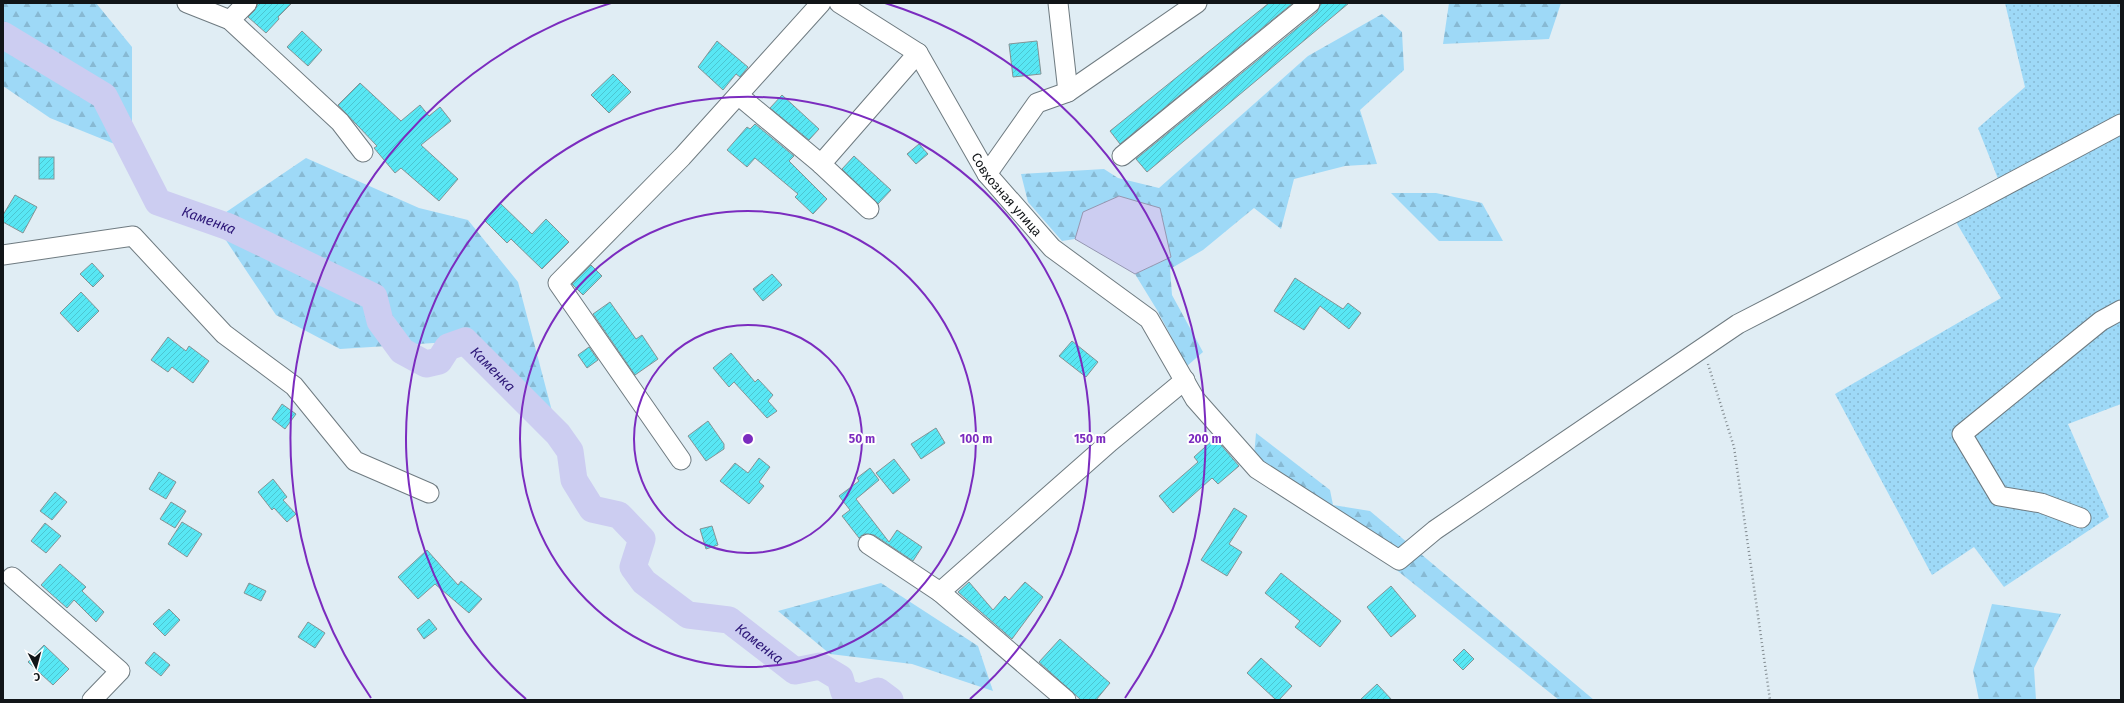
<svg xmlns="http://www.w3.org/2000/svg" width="2124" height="703" font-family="'Fira Sans',sans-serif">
  <defs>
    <pattern id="forest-firs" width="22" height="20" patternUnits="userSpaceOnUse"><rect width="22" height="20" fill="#9ed9f7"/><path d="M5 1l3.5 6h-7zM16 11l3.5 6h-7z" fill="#87b9d3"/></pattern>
    <pattern id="garden-dots" width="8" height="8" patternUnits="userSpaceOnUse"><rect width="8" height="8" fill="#9ed9f7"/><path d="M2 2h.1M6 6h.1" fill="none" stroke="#87b9d3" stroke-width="1.8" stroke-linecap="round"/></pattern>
    <pattern id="building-hatch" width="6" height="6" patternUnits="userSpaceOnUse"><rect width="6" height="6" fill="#58e7f4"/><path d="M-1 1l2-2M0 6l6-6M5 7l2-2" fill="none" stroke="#4cc5d0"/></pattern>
  </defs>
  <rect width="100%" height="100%" fill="#e0edf4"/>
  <g fill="url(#forest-firs)">
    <path d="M3,3H96L132,47V151L50,118L3,86Z"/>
    <path d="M1449,3H1561L1549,39L1443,44Z"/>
    <path d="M1382,14L1402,32L1404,70L1360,110L1377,164L1345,166L1294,179L1281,229L1254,208L1203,250L1170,269L1172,295L1203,352L1187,366L1157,310L1135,274L1171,257L1083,212L1075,239L1062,241L1028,202L1021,174L1104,169L1118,178L1159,188L1308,56Z"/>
    <path d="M306,158L419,208L468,220L518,282L558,434L465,341L340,349L276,315L213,221Z"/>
    <path d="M1391,193H1436L1482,203L1503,241H1439Z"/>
    <path d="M1256,433L1330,490L1333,505L1370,511L1594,700H1559L1254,456Z"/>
    <path d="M881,583L978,646L993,691L912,664L830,654L778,611Z"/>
    <path d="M1992,604L2061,614L2034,668L2036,700H1979L1973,671Z"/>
  </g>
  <path fill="url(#garden-dots)" d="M2005,3H2121V404L2068,424L2109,517L2004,587L1974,547L1932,575L1835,394L2001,298L1956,222L2004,194L1978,128L2025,87Z"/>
  <path fill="#cccdf1" stroke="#9496b0" d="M1119,196L1160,208L1171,257L1135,274L1075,239L1083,212Z"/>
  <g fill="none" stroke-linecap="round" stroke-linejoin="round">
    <path stroke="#cccdf1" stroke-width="27" id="s1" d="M3,35L104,96L158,202L229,227L374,297L380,321L402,351L426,364L439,361L448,347L465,341L558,434L570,451L574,480L592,509L619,515L642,539L633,567L644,582L688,615L729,620L795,671L820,666L840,678L844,692L859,697L878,691L890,700"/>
  </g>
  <g fill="url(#building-hatch)" stroke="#849395">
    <path d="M258,3H292L278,17L279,19L266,33L248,17L255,10Z"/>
    <path d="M1269,3H1293L1120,144L1110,131Z"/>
    <path d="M1321,3H1349L1147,172L1136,159L1317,12Z"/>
    <path d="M302,31L322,50L308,66L287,47Z"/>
    <path d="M717,41L748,67L740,77L736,74L723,90L698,67Z"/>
    <path d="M1037,41L1041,74L1013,77L1009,44Z"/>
    <path d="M613,74L631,92L609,113L591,95Z"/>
    <path d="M360,83L401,121L420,105L429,116L440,107L451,121L421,145L458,179L439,201L401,168L395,173L374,148L377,146L338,105Z"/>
    <path d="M782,95L819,129L809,140L770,108Z"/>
    <path d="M755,124L794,156L789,161L827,199L813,214L795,197L798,194L755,158L747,167L727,150L747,127L750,129Z"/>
    <path d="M919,144L928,154L916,164L907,154Z"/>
    <path d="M854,156L891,190L878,204L842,169Z"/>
    <rect x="39" y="157" width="15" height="22"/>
    <path d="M15,195L37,207L23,233L3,222V215Z"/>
    <path d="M500,203L532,234L546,219L569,242L542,269L511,239L507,243L484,220Z"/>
    <path d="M92,263L104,276L93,287L80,274Z"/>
    <path d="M591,265L602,276L583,295L572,284Z"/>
    <path d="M772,274L782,285L763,301L753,289Z"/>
    <path d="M1295,278L1343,309L1348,303L1361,313L1349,329L1320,306L1304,330L1274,311Z"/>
    <path d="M81,292L99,311L78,332L60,313Z"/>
    <path d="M610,302L636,339L642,335L658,359L635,375L593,314Z"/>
    <path d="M168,337L186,351L189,346L209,361L193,383L172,367L168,372L151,360Z"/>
    <path d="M1072,341L1098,362L1086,377L1059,356Z"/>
    <path d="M589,347L598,360L587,368L578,355Z"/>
    <path d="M731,353L755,382L758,379L773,395L768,401L777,411L767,418L734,382L729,387L713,368Z"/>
    <path d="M282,404L296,414L285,429L272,419Z"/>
    <path d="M708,421L724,444V449L706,461L688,436Z"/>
    <path d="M936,428L945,443L921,459L911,444Z"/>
    <path d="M1215,438L1239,466L1218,484L1212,478L1173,513L1159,496L1198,462L1194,457Z"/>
    <path d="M759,458L770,467L759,482L764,486L749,504L720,481L735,463L748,473Z"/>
    <path d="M894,459L910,480L893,494L876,473Z"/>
    <path d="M870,468L879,480L856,499L889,542L897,530L922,547L913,561L874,535L864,534L859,538L842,516L850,510L839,496L859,481L857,478Z"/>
    <path d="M159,472L176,482L166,499L149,489Z"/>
    <path d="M273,479L287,497L283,500L296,514L287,522L274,508L272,510L258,492Z"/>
    <path d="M55,492L67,502L52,520L40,511Z"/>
    <path d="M171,502L186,511L175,528L160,519Z"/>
    <path d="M1234,508L1247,516L1229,544L1242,552L1227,576L1201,560Z"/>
    <path d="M182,522L202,534L187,557L168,544Z"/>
    <path d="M45,523L61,536L46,553L31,541Z"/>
    <path d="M712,526L718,545L706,549L700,529Z"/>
    <path d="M427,550L458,585L461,581L482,599L469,613L435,584L418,599L398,577Z"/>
    <path d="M60,564L86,587L82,591L104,612L96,622L74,600L67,608L41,585Z"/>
    <path d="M1281,573L1341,621L1320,647L1295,627L1300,621L1265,593Z"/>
    <path d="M969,582L993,610L1005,596L1009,600L1025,582L1043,597L1012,639L958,592Z"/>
    <path d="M249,583L266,591L261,601L244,593Z"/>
    <path d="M1391,586L1416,616L1391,637L1367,607Z"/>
    <path d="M169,609L180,620L165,636L153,624Z"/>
    <path d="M429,619L437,629L424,639L417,629Z"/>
    <path d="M308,622L325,633L315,648L298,637Z"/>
    <path d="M1060,639L1110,683L1096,700H1081L1039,662Z"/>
    <path d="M44,645L69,669L53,685L28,662Z"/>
    <path d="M1464,649L1474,659L1463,670L1453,660Z"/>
    <path d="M154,652L170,665L161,676L145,663Z"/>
    <path d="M1261,658L1292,686L1279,700H1276L1247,673Z"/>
    <path d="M1377,684L1392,700H1360Z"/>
  </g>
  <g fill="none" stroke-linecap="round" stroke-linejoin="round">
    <g stroke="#6f7b81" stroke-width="21">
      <g id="minor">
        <path d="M187,3L230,20L340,122L363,152"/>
        <path id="s2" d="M839,3L918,53L987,174L1052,248L1149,319L1195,399L1257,469L1399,560L1435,530L1738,324L1967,206L2121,124"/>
        <path d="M1058,3L1068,92"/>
        <path d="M230,20L247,3"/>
        <path d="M738,95L821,164L869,209"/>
        <path d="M1122,156L1310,3"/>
        <path d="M821,164L918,53"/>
        <path d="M987,174L1037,103L1068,92L1197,3"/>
        <path d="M3,255L133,236L224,334L294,386L355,461L429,493"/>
        <path d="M681,460L558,283L682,157L821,3"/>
        <path d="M2081,518L2041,503L1999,496L1962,434L2101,321L2121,310"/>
        <path d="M868,544L940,592"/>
        <path d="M12,577L120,671L92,700"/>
        <path d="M1066,700L940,592L1110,442L1185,380"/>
      </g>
    </g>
    <path stroke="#818a8f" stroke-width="2.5" stroke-dasharray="1 3" stroke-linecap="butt" d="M1708,364L1734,447L1770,700"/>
    <use href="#minor" stroke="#fff" stroke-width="19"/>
  </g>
  <g fill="none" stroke="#7b2cbf" stroke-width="2">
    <circle cx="748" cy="439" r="114"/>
    <circle cx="748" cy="439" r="228"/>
    <path d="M526 699A342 342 0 1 1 970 699"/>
    <path d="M371 698A457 457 0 0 1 611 3M885 3A457 457 0 0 1 1125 698"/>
  </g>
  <g text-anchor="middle" stroke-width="4" stroke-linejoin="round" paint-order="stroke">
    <g font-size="13" fill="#111518" stroke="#fff">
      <text dy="5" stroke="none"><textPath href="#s2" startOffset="261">Совхозная улица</textPath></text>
    </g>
    <g font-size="14" font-style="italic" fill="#2d1778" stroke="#fff">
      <text dy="5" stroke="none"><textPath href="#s1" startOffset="291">Каменка</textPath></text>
      <text dy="5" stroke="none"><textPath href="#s1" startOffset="650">Каменка</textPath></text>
      <text dy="5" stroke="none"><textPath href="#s1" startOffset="1070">Каменка</textPath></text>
    </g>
  </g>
  <circle cx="748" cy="439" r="6" fill="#7b2cbf" stroke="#fff" stroke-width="2"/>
  <g font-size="12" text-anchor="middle" font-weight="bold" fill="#7b2cbf" stroke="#fff" stroke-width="4" stroke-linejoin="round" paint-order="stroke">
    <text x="862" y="443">50 m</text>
    <text x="976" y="443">100 m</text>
    <text x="1090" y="443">150 m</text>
    <text x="1205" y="443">200 m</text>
  </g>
  <rect width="2124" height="703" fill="none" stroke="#111518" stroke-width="8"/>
  <g transform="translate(36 667) rotate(174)" stroke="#ffffff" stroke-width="3" paint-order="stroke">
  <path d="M0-3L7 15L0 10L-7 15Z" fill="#111518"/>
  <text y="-6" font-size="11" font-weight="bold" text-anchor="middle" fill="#111518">С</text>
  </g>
</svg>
